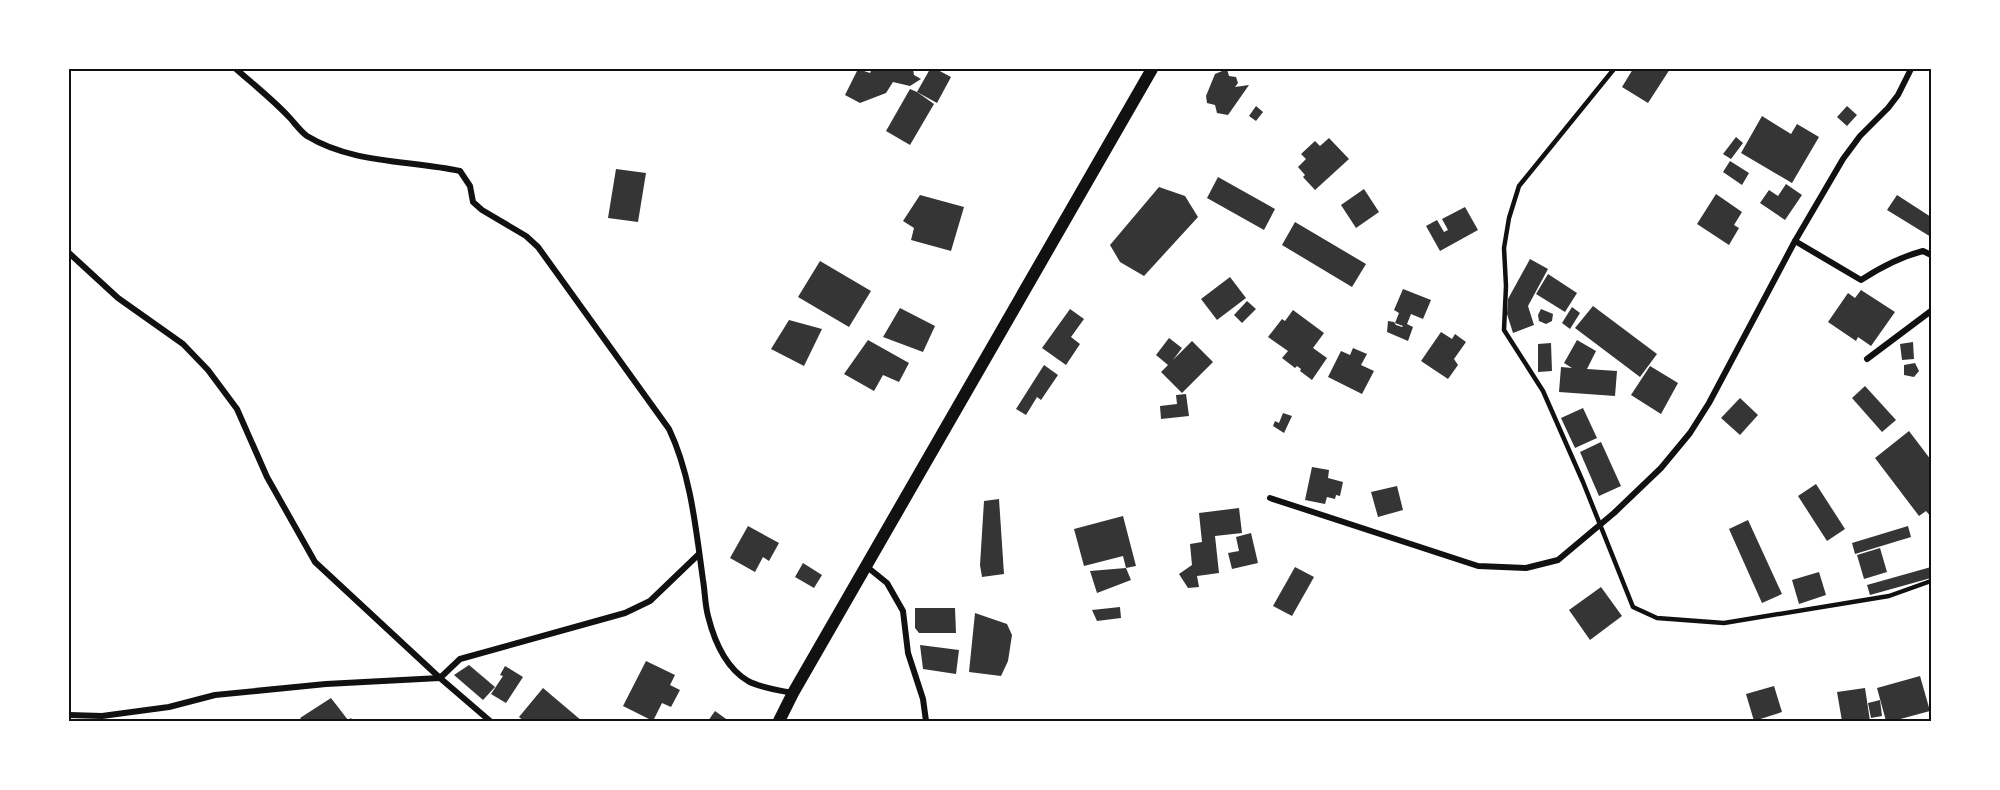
<svg xmlns="http://www.w3.org/2000/svg" width="2000" height="790" font-family="Jost,sans-serif">
  <rect width="100%" height="100%" fill="#fff"/>
  <g fill="#353535">
    <path d="M858,69L870,73L872,69H913L914,75L921,79L910,86L893,82L886,93L860,103L845,95Z"/>
    <path d="M930,69H936L951,77L937,103L917,92Z"/>
    <path d="M1227,69L1229,76L1236,77L1238,83L1235,87L1249,85L1228,115L1217,113L1215,105L1207,103L1206,96L1215,74Z"/>
    <path d="M1633,69H1670L1648,103L1622,87Z"/>
    <path d="M910,89L917,92L934,104L910,145L886,131Z"/>
    <path d="M1256,106L1263,112L1256,121L1249,116Z"/>
    <path d="M1847,106L1857,115L1847,126L1837,117Z"/>
    <path d="M1762,116L1791,134L1797,124L1819,137L1792,183L1741,153Z"/>
    <path d="M1736,137L1743,143L1731,159L1723,154Z"/>
    <path d="M1329,138L1349,159L1315,190L1303,177L1305,175L1298,167L1306,159L1301,154L1315,141L1320,146Z"/>
    <path d="M1730,161L1749,173L1742,185L1723,172Z"/>
    <path d="M616,169L646,173L638,222L608,218Z"/>
    <path d="M1218,177L1275,209L1264,230L1207,198Z"/>
    <path d="M1786,184L1802,195L1785,220L1760,203L1769,190L1778,196Z"/>
    <path d="M1159,187L1185,196L1198,217L1144,276L1120,262L1110,245Z"/>
    <path d="M1364,189L1379,212L1356,228L1341,205Z"/>
    <path d="M1716,194L1742,212L1734,225L1739,228L1729,245L1697,224Z"/>
    <path d="M920,195L964,207L951,251L911,240L914,228L903,221Z"/>
    <path d="M1897,195L1931,217V237L1887,210Z"/>
    <path d="M1465,207L1478,230L1440,251L1426,226L1437,220L1444,232L1448,230L1442,219Z"/>
    <path d="M1295,222L1366,264L1352,287L1282,245Z"/>
    <path d="M1530,259L1548,269L1528,306L1534,325L1513,333L1507,314L1508,299Z"/>
    <path d="M820,261L871,291L849,327L798,297Z"/>
    <path d="M1548,274L1577,293L1565,312L1536,294Z"/>
    <path d="M1230,277L1246,298L1217,320L1201,299Z"/>
    <path d="M1403,289L1431,300L1423,319L1411,314L1407,324L1413,327L1408,341L1387,332L1388,321L1394,322L1396,325L1402,327L1403,326L1395,323L1399,313L1394,310Z"/>
    <path d="M1861,290L1895,312L1871,346L1858,337L1856,341L1828,322L1848,293L1855,298Z"/>
    <path d="M1247,301L1256,309L1242,323L1234,315Z"/>
    <path d="M1593,306L1657,354L1640,377L1575,328Z"/>
    <path d="M1572,307L1580,313L1570,329L1562,323Z"/>
    <path d="M900,308L935,326L923,352L883,337Z"/>
    <path d="M1070,309L1084,319L1071,337L1080,344L1066,365L1042,348Z"/>
    <path d="M1541,309L1553,314L1552,321L1546,324L1539,321L1538,315Z"/>
    <path d="M1293,310L1324,333L1313,348L1327,358L1312,380L1300,371L1301,369L1297,366L1295,368L1282,358L1288,351L1268,337L1282,319L1285,321Z"/>
    <path d="M789,320L822,329L804,366L771,349Z"/>
    <path d="M1441,332L1452,339L1455,334L1466,342L1454,359L1458,365L1448,379L1421,361Z"/>
    <path d="M1169,338L1182,348L1173,360L1192,341L1213,362L1182,393L1161,372L1168,365L1156,355Z"/>
    <path d="M868,340L909,363L899,382L883,375L874,391L844,374Z"/>
    <path d="M1577,340L1596,351L1587,369L1617,371L1615,396L1559,392L1561,367L1572,368L1564,363Z"/>
    <path d="M1913,342L1914,359L1902,360L1900,344Z"/>
    <path d="M1551,343L1552,371L1538,372V344Z"/>
    <path d="M1353,348L1367,354L1361,365L1374,371L1362,394L1328,377L1341,351L1350,355Z"/>
    <path d="M1915,363L1919,371L1914,377L1904,375V365Z"/>
    <path d="M1044,365L1058,375L1041,400L1037,397L1026,415L1016,409Z"/>
    <path d="M1650,366L1678,383L1661,414L1631,395Z"/>
    <path d="M1865,386L1896,420L1882,432L1852,398Z"/>
    <path d="M1186,394L1189,416L1161,419L1160,406L1177,404L1176,395Z"/>
    <path d="M1740,398L1758,415L1740,435L1721,418Z"/>
    <path d="M1583,408L1597,438L1575,448L1561,418Z"/>
    <path d="M1283,413L1292,416L1284,433L1273,426L1275,421L1279,423Z"/>
    <path d="M1909,431L1931,460V517L1926,511L1919,516L1875,458Z"/>
    <path d="M1601,442L1621,486L1599,496L1580,452Z"/>
    <path d="M1312,467L1329,470L1328,478L1343,482L1340,496L1336,495L1335,499L1327,497L1325,504L1305,500Z"/>
    <path d="M1816,484L1845,529L1827,541L1798,496Z"/>
    <path d="M1397,486L1403,510L1378,517L1371,492Z"/>
    <path d="M999,499L1004,574L982,577L980,565L984,501Z"/>
    <path d="M1239,508L1242,533L1215,536L1219,573L1197,576L1199,587L1188,588L1179,574L1192,565L1190,544L1202,542L1199,513Z"/>
    <path d="M1123,516L1136,566L1126,568L1131,580L1097,593L1090,571L1126,568L1123,556L1084,566L1074,529Z"/>
    <path d="M1748,520L1782,594L1762,603L1729,529Z"/>
    <path d="M748,526L779,543L769,561L763,557L755,572L730,558Z"/>
    <path d="M1908,526L1911,537L1855,554L1852,543Z"/>
    <path d="M1251,533L1258,563L1232,569L1228,553L1239,551L1236,537Z"/>
    <path d="M1880,548L1887,572L1864,579L1857,555Z"/>
    <path d="M803,563L822,575L814,588L795,577Z"/>
    <path d="M1295,567L1314,577L1292,616L1273,606Z"/>
    <path d="M1931,567V578L1870,595L1867,585Z"/>
    <path d="M1819,572L1826,595L1799,604L1792,580Z"/>
    <path d="M1601,587L1622,616L1590,640L1569,610Z"/>
    <path d="M1120,607L1121,618L1097,621L1092,610Z"/>
    <path d="M915,608H955L956,633H919L915,628Z"/>
    <path d="M975,613L1007,624L1012,635L1008,661L1001,676L969,672Z"/>
    <path d="M920,645L959,650L956,674L923,669Z"/>
    <path d="M646,661L675,675L670,685L680,690L671,707L662,703L653,721L623,706Z"/>
    <path d="M469,665L495,687L483,700L454,675Z"/>
    <path d="M505,666L523,677L506,703L491,694L503,676L500,675Z"/>
    <path d="M1920,676L1930,711L1893,721H1886L1877,688Z"/>
    <path d="M1774,686L1782,712L1754,721L1746,694Z"/>
    <path d="M543,688L582,721H524L519,717Z"/>
    <path d="M1865,688L1870,721H1842L1837,692Z"/>
    <path d="M331,698L348,720L351,718L353,721H303L300,718Z"/>
    <path d="M1880,700L1882,716L1871,718L1868,703Z"/>
    <path d="M715,711L729,721H708Z"/>
  </g>
  <g fill="none" stroke-linecap="round" stroke-linejoin="round">
    <path stroke="#111" stroke-width="4.5" d="M1614,69L1519,186L1509,218L1504,248L1506,286L1504,330L1543,391L1583,482L1633,607L1657,618L1724,623L1889,596L1931,581"/>
    <g stroke="#111" stroke-width="6">
      <path d="M236,69C253,84 272,99 288,116C294,122 300,131 307,136C353,164 409,160 460,171L470,186L473,202L482,210L526,236L538,247L669,429C691,475 696,530 703,580C705,592 705,605 708,616C714,640 726,668 748,681C761,688 778,690 792,693"/>
      <path d="M1795,241L1861,280C1881,267 1900,257 1923,251L1931,255"/>
      <path d="M69,253L118,298L183,344L208,370L237,409L267,477L315,562L440,678"/>
      <path d="M1867,359L1931,311"/>
      <path d="M1270,498L1478,566L1526,568L1558,560L1614,513L1661,468L1690,433L1709,403L1795,241L1843,159L1860,136L1888,108L1898,95L1911,69"/>
      <path d="M866,566L887,583L903,611L908,653L923,699L926,721"/>
      <path d="M69,715L102,716L169,707L215,695L326,684L440,678"/>
      <path d="M490,721L440,678L460,659L625,613L650,601L699,554"/>
    </g>
    <path stroke="#111" stroke-width="12" d="M779,721L793,693L1152,69"/>
  </g>
  <rect width="2000" height="790" fill="none" stroke="#ffffff" stroke-width="141"/>
  <rect x="70" y="70" width="1860" height="650" fill="none" stroke="#111" stroke-width="2"/>
</svg>
